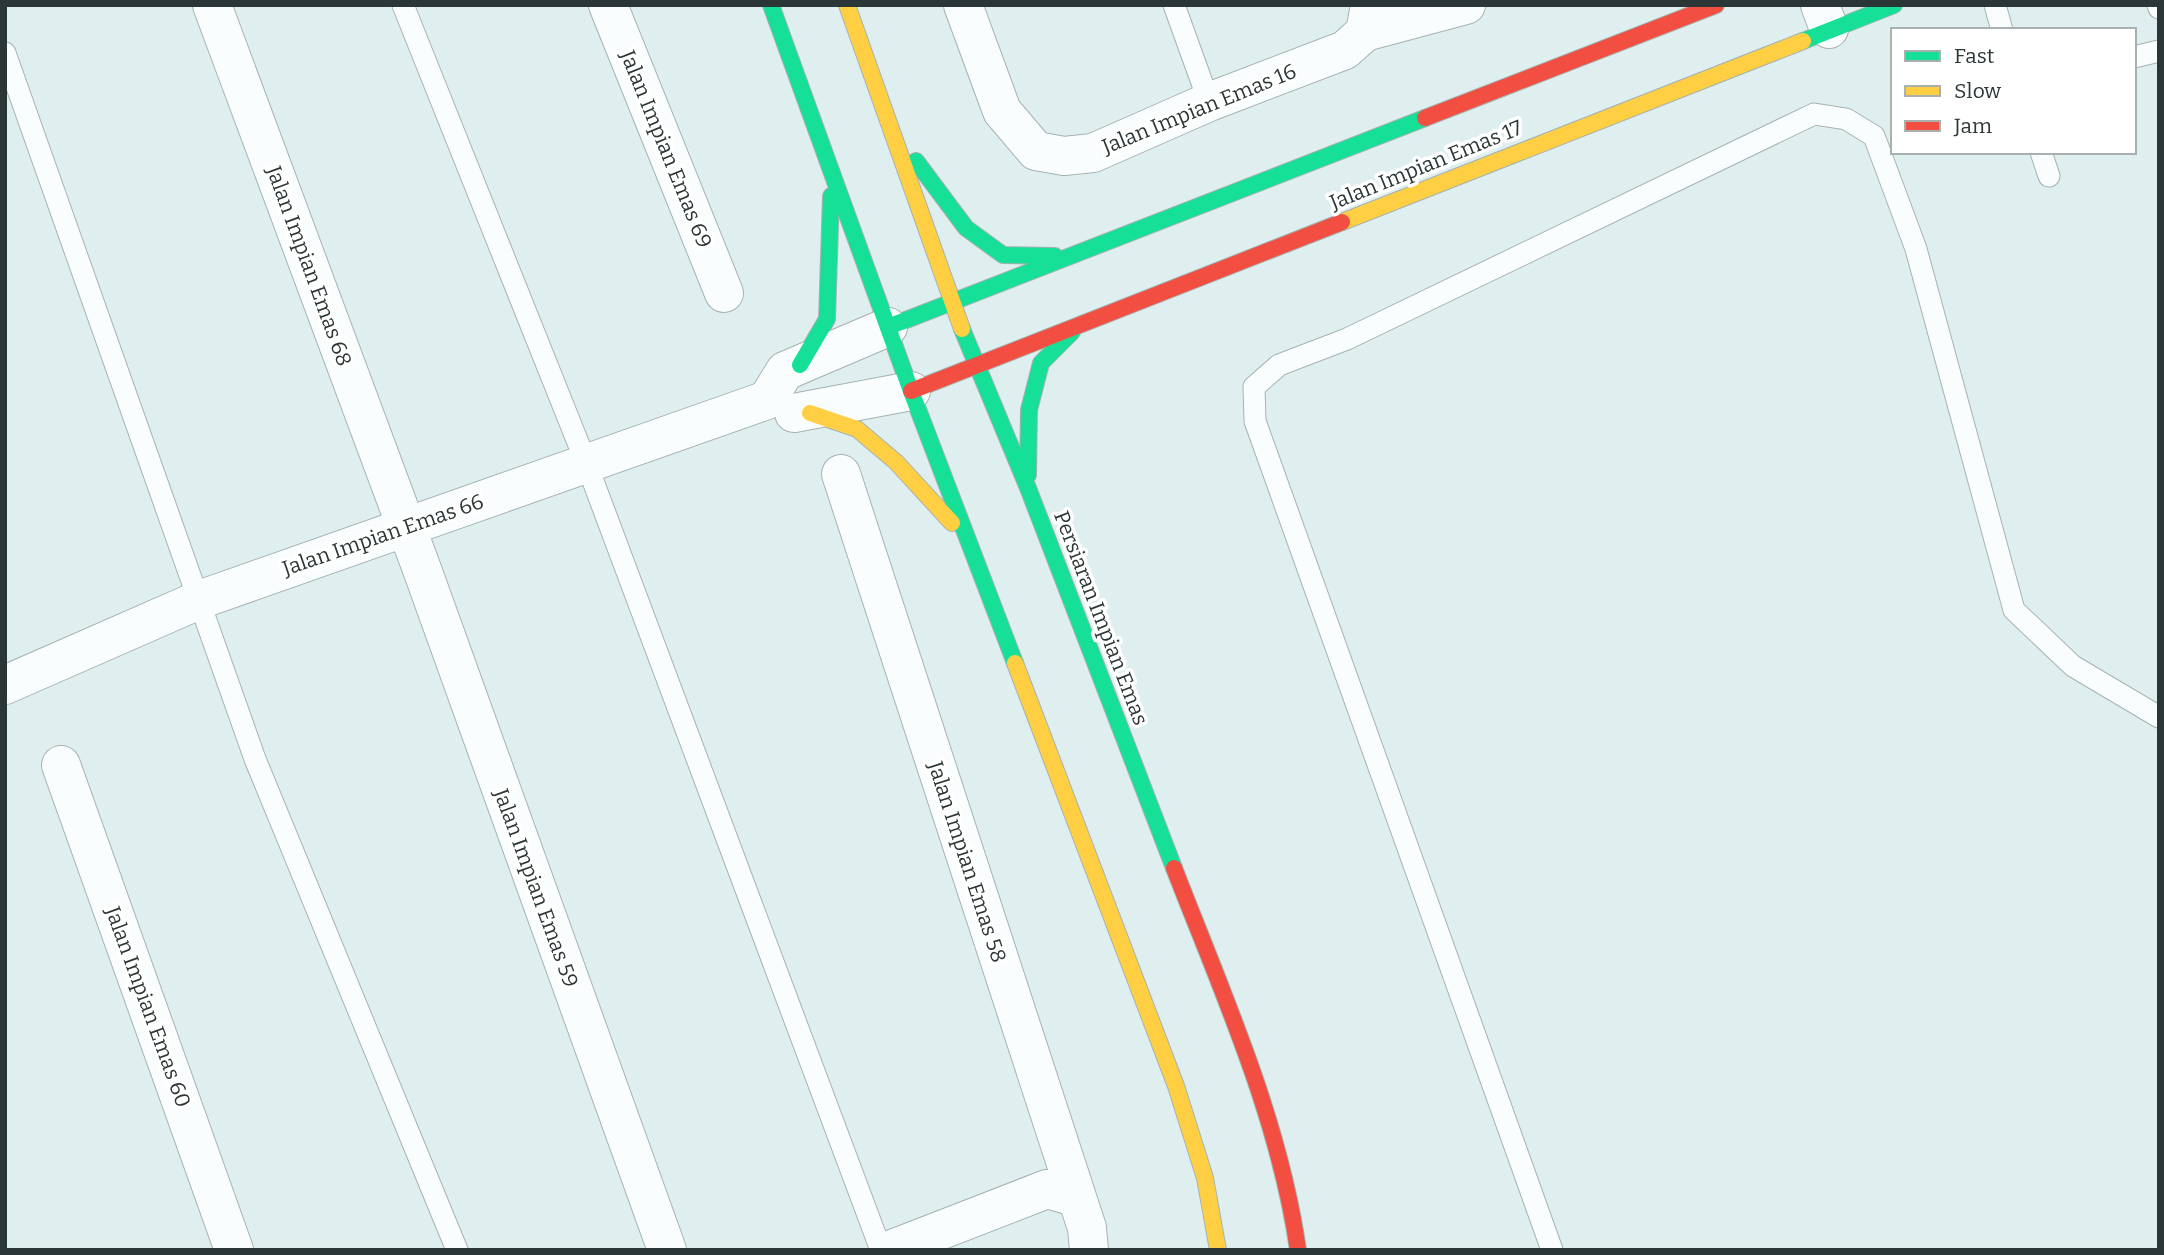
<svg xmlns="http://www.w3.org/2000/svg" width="2164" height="1255" font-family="Bitter,serif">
  <rect width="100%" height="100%" fill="#dfefef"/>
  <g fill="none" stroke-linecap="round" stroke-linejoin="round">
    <g stroke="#a6b2b2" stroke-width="23">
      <g id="lane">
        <path d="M403,5L587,465L881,1250"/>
        <path d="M1174,5L1209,102"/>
        <path d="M1995,5L2002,30"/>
        <path d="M2158,5L2159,8"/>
        <path d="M5,53L255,759L457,1250"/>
        <path d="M2134,57L2159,51"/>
        <path d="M2041,152L2049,176"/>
        <path d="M1552,1250L1255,421L1254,387L1279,365L1347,339L1814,114L1846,119L1874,136L1916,249L2014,610L2073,666L2159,717"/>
      </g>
    </g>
    <g stroke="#a6b2b2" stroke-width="40">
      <g id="street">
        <path d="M212,5L423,572L667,1250"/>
        <path d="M608,5L724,293"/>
        <path d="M963,5L1002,111L1036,151L1064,156L1093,153L1209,102L1345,50L1365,32L1370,5"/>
        <path d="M1820,5L1829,29"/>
        <path d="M1365,32L1466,5"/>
        <path d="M794,413L911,391"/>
        <path d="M841,474L1087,1228L1089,1250"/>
        <path d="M5,685L199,600L767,400L785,371L888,327"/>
        <path d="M61,765L234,1250"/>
        <path d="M890,1250L1047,1189L1075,1197"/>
      </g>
    </g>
    <g stroke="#a6b2b2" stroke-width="18">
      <g id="fast">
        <path d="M771,5L911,391L1015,663"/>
        <path d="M1803,41L1894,5"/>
        <path d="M916,161L966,228L1003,255L1055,256"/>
        <path d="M888,327L1425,118"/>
        <path d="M962,329L1028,488L1174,868"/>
        <path d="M800,365L827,319L831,196"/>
        <path d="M1028,475L1029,410L1041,363L1072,332"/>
      </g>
    </g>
    <g stroke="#a6b2b2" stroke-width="18">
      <g id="slow">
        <path d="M847,5L962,329"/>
        <path d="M1342,222L1803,41"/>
        <path d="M810,413L857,429L896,462L952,523"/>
        <path d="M1015,663L1176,1086L1205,1178L1218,1250"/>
      </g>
    </g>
    <g stroke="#a6b2b2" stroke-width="18">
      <g id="jam">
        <path d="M1425,118L1716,5"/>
        <path d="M911,391L1342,222"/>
        <path d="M1174,868C1222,992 1279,1117 1298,1250"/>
      </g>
    </g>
    <use href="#lane" stroke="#fafdfd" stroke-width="21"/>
    <use href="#street" stroke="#fafdfd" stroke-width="38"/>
    <use href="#fast" stroke="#16e098" stroke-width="16"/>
    <use href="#slow" stroke="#ffcf43" stroke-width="16"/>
    <use href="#jam" stroke="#f24e42" stroke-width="16"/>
  </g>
  <g text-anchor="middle" stroke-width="7" stroke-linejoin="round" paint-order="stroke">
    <g font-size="21" fill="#2b3636" stroke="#fff">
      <text transform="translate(1199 109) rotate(-22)" y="7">Jalan Impian Emas 16</text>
      <text transform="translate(666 149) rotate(68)" y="7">Jalan Impian Emas 69</text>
      <text transform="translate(1426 165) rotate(-22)" y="7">Jalan Impian Emas 17</text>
      <text transform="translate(309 266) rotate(70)" y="7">Jalan Impian Emas 68</text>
      <text transform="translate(383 535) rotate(-19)" y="7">Jalan Impian Emas 66</text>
      <text transform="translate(1101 618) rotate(69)" y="7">Persiaran Impian Emas</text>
      <text transform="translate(967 862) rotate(72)" y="7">Jalan Impian Emas 58</text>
      <text transform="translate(536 888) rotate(70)" y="7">Jalan Impian Emas 59</text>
      <text transform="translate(148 1007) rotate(70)" y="7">Jalan Impian Emas 60</text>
    </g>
  </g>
  <rect width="2164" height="1255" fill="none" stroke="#2b3636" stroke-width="14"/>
  <rect x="1891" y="28" width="245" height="126" fill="#ffffff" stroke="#aaafaf" stroke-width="2"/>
  <rect x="1905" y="51" width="35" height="10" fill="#16e098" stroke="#aaafaf" stroke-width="2"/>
  <text x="1954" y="63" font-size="21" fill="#2b3636">Fast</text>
  <rect x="1905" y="86" width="35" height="10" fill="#ffcf43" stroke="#aaafaf" stroke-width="2"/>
  <text x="1954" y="98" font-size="21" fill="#2b3636">Slow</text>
  <rect x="1905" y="121" width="35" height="10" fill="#f24e42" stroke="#aaafaf" stroke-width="2"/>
  <text x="1954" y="133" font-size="21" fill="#2b3636">Jam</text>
</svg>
